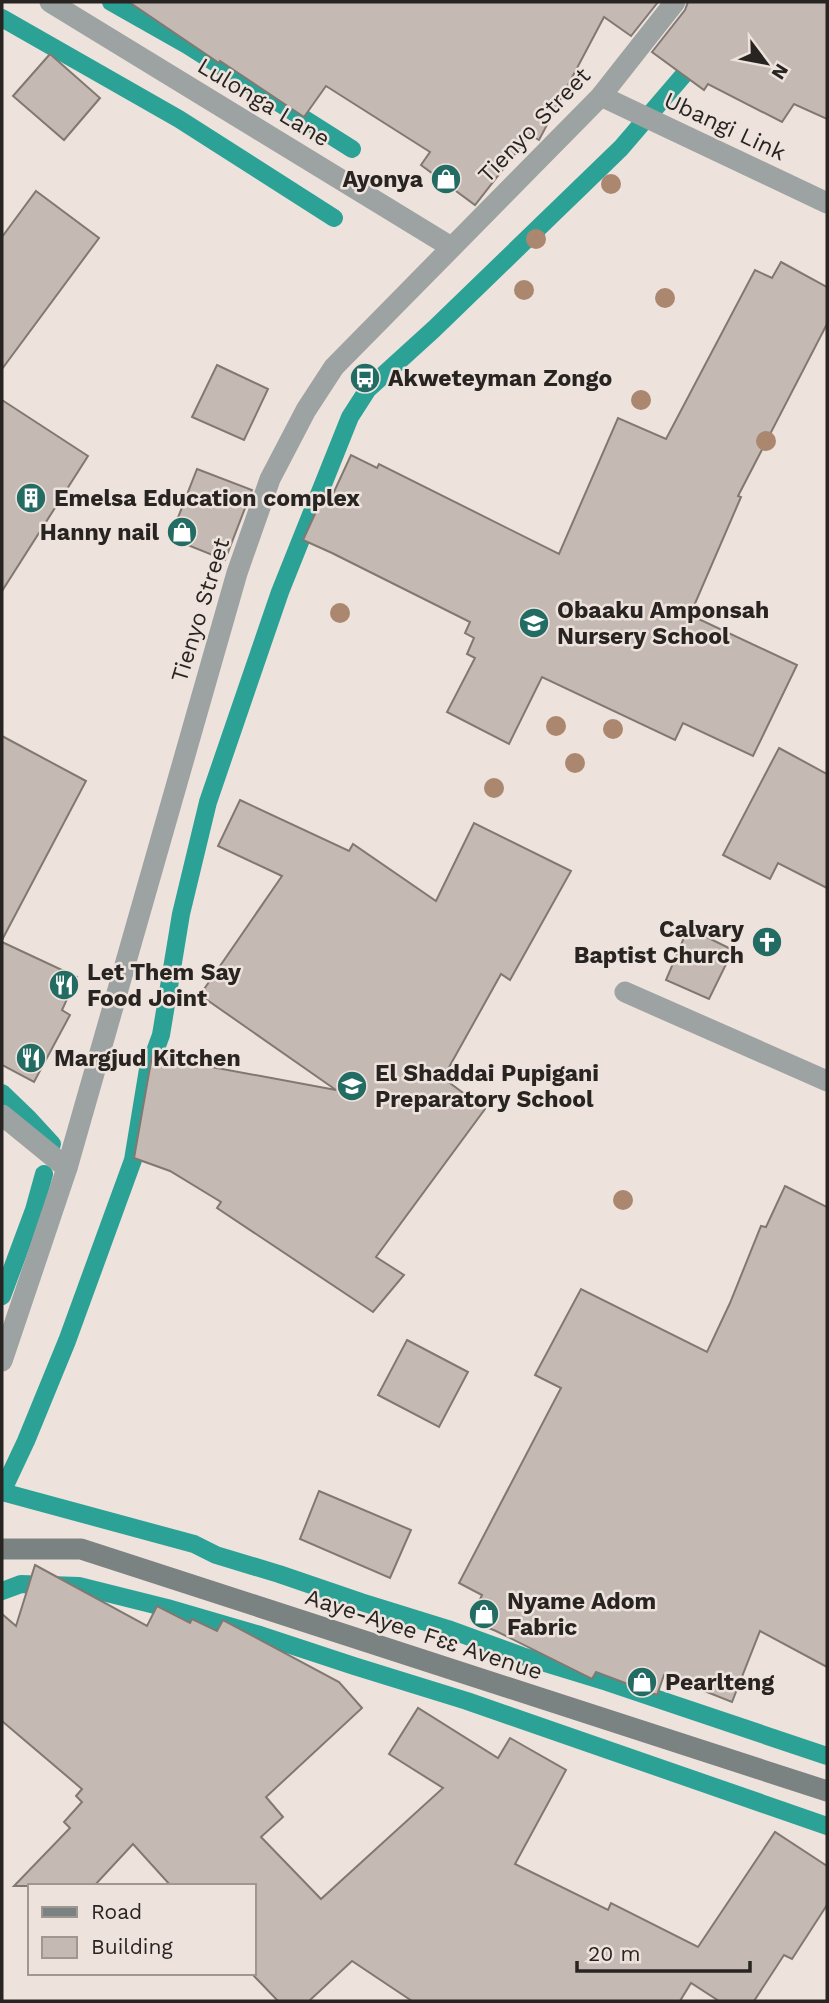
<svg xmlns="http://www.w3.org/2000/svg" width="829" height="2003" font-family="'Work Sans',sans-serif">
  <rect width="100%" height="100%" fill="#eee3dc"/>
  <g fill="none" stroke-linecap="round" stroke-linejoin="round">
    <g stroke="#2ca297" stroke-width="18">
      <path d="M111,2L187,45L352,149"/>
      <path d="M2,18L179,119L334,218"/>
      <path d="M2,1093L29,1119L52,1144"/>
      <path d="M2,1296L34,1210L44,1174"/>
      <path d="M2,1492L26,1441L67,1341L133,1160L150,1057L154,1054L161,1035L181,914L208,802L280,592L350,417L368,389L434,329L621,148L699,57"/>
      <path d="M2,1492L194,1544L216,1555L279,1574L361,1602L448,1629L522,1656L607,1682L827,1756"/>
      <path d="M2,1591L21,1584L79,1586L167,1608L260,1635L354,1666L467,1701L827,1826"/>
    </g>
  </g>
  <g fill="#c5bab3" stroke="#827872" stroke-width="2">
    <path d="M129,2H658L631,36L604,17L539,140L530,135L475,205L421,165L430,152L326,86L304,117L220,61L219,63Z"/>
    <path d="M688,2H827V119L794,104L782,122L708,84L704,90L652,52L685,10Z"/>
    <path d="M50,54L100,98L64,140L13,96Z"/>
    <path d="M36,191L99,238L2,369V237Z"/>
    <path d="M781,262L827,287V324L738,496L741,497L690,615L797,665L753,756L683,723L675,740L542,677L509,744L447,712L475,658L467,654L474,638L465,633L470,622L332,553L303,540L326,490L333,494L351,455L377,468L379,464L559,554L618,418L666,439L755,270L772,278Z"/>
    <path d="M217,365L268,389L244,440L192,417Z"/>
    <path d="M2,400L88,456L2,591Z"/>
    <path d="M197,469L252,490L225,560L170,538Z"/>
    <path d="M2,736L86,781L2,940Z"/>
    <path d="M779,748L827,774V888L778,863L770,879L723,855Z"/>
    <path d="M240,800L349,851L353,844L436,901L474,823L571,871L510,980L501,974L443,1078L485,1109L376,1257L404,1275L373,1312L217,1208L221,1202L170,1171L134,1158L152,1056L336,1090L200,995L282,876L218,846Z"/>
    <path d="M688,928L733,950L709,999L666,980Z"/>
    <path d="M2,942L77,977L62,1010L70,1015L34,1082L2,1065Z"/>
    <path d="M785,1186L827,1207V1667L760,1631L732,1702L664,1675L657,1695L596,1672L592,1679L496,1631L471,1621L482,1595L459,1583L561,1388L535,1375L581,1289L707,1352L730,1303L761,1226L766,1227Z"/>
    <path d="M407,1340L468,1372L439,1427L378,1395Z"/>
    <path d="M319,1491L411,1530L390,1578L300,1539Z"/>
    <path d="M35,1565L147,1626L157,1606L190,1623L192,1619L217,1631L223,1620L339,1682L362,1708L266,1797L283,1817L261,1837L321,1899L443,1788L389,1754L418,1708L498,1758L510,1738L566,1770L515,1864L608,1910L611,1903L698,1947L775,1832L827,1866V1905L792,1959L784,1955L754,2001H719L691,1983L680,2001H412L352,1961L309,2001H278L254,1976V1886H171L133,1844L94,1886H14L70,1828L64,1822L82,1802L76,1796L82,1789L2,1721V1614L16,1626Z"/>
  </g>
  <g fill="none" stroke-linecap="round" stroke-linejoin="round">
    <g stroke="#9da3a2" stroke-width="21">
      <path d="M50,2L451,247"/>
      <path d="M601,96L827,203"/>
      <path d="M625,992L827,1081"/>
      <path d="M2,1115L67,1168"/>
      <path d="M2,1361L67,1168L237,573L270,479L306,410L334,367L601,96L675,2"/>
    </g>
    <path stroke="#7a8381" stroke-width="21" d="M2,1549H81L827,1791"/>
  </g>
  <g fill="#ab876f">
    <circle cx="611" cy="184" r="10"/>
    <circle cx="536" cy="239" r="10"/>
    <circle cx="524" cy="290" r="10"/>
    <circle cx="665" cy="298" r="10"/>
    <circle cx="641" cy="400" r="10"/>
    <circle cx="766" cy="441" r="10"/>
    <circle cx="340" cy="613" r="10"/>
    <circle cx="556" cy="726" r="10"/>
    <circle cx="613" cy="729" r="10"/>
    <circle cx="575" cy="763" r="10"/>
    <circle cx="494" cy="788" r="10"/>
    <circle cx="623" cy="1200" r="10"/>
  </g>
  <defs>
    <g id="shop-disc" transform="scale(1.575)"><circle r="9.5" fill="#236c64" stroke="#eee3dc"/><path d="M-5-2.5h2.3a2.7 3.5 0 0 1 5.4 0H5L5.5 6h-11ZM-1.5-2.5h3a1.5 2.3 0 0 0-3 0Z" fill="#fff"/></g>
    <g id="bus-disc" transform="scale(1.575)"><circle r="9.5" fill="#236c64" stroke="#eee3dc"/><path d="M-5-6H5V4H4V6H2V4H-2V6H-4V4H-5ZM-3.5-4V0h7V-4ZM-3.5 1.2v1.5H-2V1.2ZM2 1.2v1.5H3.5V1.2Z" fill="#fff"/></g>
    <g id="building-disc" transform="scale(1.575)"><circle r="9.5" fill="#236c64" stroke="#eee3dc"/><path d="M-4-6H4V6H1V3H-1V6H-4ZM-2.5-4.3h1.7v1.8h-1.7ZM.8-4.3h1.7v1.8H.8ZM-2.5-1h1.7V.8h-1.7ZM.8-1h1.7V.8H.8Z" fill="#fff"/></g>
    <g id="school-disc" transform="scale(1.575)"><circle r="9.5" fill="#236c64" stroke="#eee3dc"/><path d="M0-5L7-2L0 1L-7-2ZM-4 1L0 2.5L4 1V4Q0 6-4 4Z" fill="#fff"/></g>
    <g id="church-disc" transform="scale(1.575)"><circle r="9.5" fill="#236c64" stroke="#eee3dc"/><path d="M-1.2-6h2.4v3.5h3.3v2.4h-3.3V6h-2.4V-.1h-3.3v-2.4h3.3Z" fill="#fff"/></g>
    <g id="restaurant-disc" transform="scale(1.575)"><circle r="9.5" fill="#236c64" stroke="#eee3dc"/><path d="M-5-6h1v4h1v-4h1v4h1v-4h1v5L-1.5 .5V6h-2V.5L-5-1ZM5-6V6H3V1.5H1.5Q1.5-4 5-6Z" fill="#fff"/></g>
  </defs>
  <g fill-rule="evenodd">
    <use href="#shop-disc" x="446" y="179"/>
    <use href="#bus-disc" x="365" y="378"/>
    <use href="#building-disc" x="31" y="498"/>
    <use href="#shop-disc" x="182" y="532"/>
    <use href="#school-disc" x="534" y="623"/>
    <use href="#church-disc" x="767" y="942"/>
    <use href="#restaurant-disc" x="64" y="985"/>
    <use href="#restaurant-disc" x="31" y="1058"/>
    <use href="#school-disc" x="352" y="1086"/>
    <use href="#shop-disc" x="484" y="1614"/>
    <use href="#shop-disc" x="642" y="1682"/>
  </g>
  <g text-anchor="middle" stroke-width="5" stroke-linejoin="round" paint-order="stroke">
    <g font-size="23" fill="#282422" stroke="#eee3dc">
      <text transform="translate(264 102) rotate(31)" y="8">Lulonga Lane</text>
      <text transform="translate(534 125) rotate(-46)" y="8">Tienyo Street</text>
      <text transform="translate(725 126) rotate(25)" y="8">Ubangi Link</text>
      <text transform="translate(200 610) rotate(-73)" y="8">Tienyo Street</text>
      <text transform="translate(424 1634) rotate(18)" y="8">Aaye-Ayee Fɛɛ Avenue</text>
    </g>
    <g font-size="23" font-weight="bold" fill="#282422" stroke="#eee3dc" text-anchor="start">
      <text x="423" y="187" text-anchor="end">Ayonya</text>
      <text x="388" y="386">Akweteyman Zongo</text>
      <text x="54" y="506">Emelsa Education complex</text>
      <text x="159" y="540" text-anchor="end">Hanny nail</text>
      <text x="557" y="618">Obaaku Amponsah<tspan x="557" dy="26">Nursery School</tspan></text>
      <text x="744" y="937" text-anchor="end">Calvary<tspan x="744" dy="26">Baptist Church</tspan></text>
      <text x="87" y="980">Let Them Say<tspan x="87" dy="26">Food Joint</tspan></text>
      <text x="54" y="1066">Margjud Kitchen</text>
      <text x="375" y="1081">El Shaddai Pupigani<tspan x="375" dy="26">Preparatory School</tspan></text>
      <text x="507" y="1609">Nyame Adom<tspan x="507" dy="26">Fabric</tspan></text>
      <text x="665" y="1690">Pearlteng</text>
    </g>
  </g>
  <rect width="829" height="2003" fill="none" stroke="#282422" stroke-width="7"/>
  <rect x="28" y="1884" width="228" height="91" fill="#eee3dc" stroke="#9f9792" stroke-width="2"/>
  <rect x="42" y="1907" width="35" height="10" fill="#7a8381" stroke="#9f9792" stroke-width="2"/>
  <text x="91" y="1919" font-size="21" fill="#282422">Road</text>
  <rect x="42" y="1937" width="35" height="21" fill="#c5bab3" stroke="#9f9792" stroke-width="2"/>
  <text x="91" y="1954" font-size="21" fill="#282422">Building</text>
  <g transform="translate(766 63) rotate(122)" stroke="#eee3dc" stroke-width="5" paint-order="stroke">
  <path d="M0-5L12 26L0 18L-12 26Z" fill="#282422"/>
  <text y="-10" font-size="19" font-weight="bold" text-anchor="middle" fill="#282422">N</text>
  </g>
  <path d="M577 1961v10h173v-10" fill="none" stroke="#282422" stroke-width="3.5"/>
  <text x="588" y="1961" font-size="21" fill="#282422" stroke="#eee3dc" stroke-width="5" paint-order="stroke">20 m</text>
</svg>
